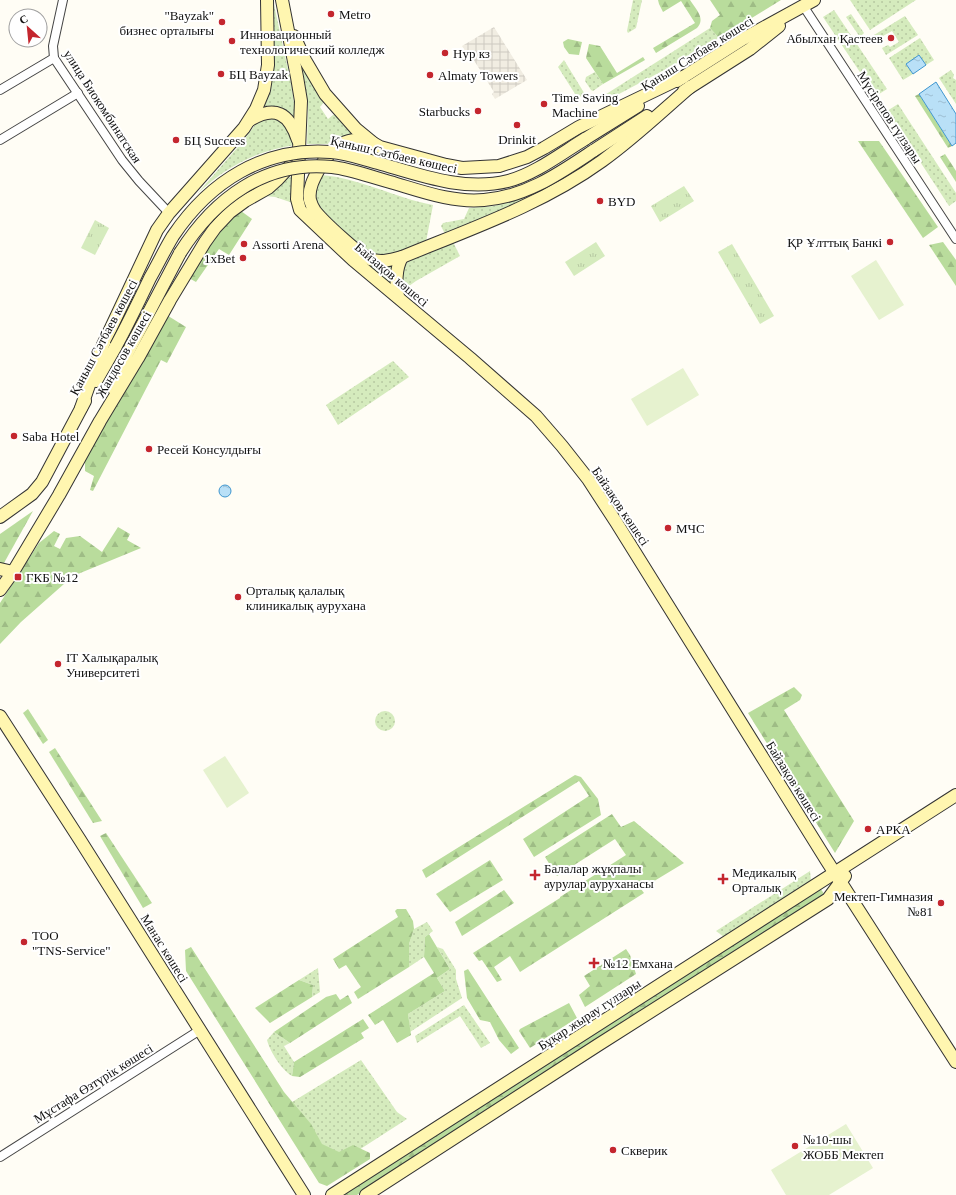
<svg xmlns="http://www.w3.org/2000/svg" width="956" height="1195" font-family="Georgia,serif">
  <defs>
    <pattern id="grass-dots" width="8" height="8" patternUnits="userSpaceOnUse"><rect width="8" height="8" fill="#d5ebbd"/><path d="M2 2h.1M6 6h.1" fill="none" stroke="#b6c8a1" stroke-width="1.8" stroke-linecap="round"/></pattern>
    <pattern id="forest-firs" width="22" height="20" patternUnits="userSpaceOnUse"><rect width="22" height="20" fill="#b9dc9c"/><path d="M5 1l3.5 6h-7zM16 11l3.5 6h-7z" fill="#9ebc85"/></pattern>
    <pattern id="park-tufts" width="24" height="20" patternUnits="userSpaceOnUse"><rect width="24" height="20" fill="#d5ebbd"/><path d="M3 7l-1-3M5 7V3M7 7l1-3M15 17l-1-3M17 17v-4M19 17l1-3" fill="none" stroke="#b6c8a1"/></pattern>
    <pattern id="plaza-grid" width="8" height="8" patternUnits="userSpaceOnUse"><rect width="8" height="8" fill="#f1ede2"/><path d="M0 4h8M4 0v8" fill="none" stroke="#cecac1"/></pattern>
    <pattern id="water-ripples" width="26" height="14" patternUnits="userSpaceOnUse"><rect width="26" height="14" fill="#b9e0f7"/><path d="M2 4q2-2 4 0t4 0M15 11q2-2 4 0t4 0" fill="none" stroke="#9ebfd3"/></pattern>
  </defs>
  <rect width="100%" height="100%" fill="#fffdf5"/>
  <g fill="url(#grass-dots)">
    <path d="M273,0L292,88L296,119C283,109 278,106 262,109Z"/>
    <path d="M633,0H642L636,28L628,33L627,31Z"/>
    <path d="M850,0H916L870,30Z"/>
    <path d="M834,10L887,89L876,96L823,17Z"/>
    <path d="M851,14L864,33L860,37L846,17Z"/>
    <path d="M905,16L918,35L886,55L882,48L888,45L890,47L899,42L892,31L883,36L884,39L879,43L874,35Z"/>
    <path d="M710,28L719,38L683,60L602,103L600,98Z"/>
    <path d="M920,38L934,60L926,65L919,56L906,64L913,74L903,80L889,58Z"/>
    <path d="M299,55L325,101L320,107L328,119L333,115H336L356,134L338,138L329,144H307L308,106Z"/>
    <path d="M564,60L586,96L577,97L558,67Z"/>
    <path d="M951,70L954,75L953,78L956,80V104L939,78Z"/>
    <path d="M595,72L603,84L593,91L591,90L585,81L586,77Z"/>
    <path d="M898,104L956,193V201L949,206L887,111Z"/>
    <path d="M260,118H282L295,145C255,151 226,167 197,194L244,140Z"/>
    <path d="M321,175C360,178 395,198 433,205L426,242L396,254L380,256L365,251L324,214L317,205L316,194Z"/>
    <path d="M292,177L293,203L275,197L265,196L287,178Z"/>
    <path d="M526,197L516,204L445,234L441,226L443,223L464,219L469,208L494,206Z"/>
    <path d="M308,208L370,264H393V289Z"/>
    <path d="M452,240L460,256L416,281L402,291C402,287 401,282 401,278C402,254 434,248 452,240Z"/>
    <path d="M393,361L409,377L338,425L326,405Z"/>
    <circle cx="385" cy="721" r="10"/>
    <path d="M810,871L811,881L724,937L716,931Z"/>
    <path d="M427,922L433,931L425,937L424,957L409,967V944L414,929Z"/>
    <path d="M437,947L443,949L456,970V979L462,998L410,1032L408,1014L445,991L437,978L450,969Z"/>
    <path d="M318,968L320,992L312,997L313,985L299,980Z"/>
    <path d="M464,1005L490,1043L481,1048L460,1016L417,1043L415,1036Z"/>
    <path d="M274,1032L290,1043L284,1046L294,1062L292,1076C282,1070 270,1052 267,1040Z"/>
    <path d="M361,1060L397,1112L407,1119L320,1175L279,1110Z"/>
  </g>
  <g fill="url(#forest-firs)">
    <path d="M658,0H690C696,9 706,19 697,28L656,53L653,48L695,23L681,1L663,12L659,4Z"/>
    <path d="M710,0H781L719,38L710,28L712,21L720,15Z"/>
    <path d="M568,39L582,42L579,55L569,54L564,47L563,42Z"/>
    <path d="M589,44L600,46L617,73L643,57L645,60L603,84L586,58Z"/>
    <path d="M919,94L952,146L948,148L915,96Z"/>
    <path d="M858,141H879L938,227L923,238Z"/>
    <path d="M945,154L956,171V182L940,157Z"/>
    <path d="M241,211L252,219L229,255L219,249L196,282L187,277L199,258L236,212Z"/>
    <path d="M943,242L956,260V286L929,245Z"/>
    <path d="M165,314L186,327L167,363L161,360L93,491L90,490L94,476L85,471V457Z"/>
    <path d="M33,511L4,563L0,568V534Z"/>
    <path d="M118,527L130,534L127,540L141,548L73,576L21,622L0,644V603L39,543L54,531L60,534L54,546L60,549L66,538L80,536L102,552Z"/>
    <path d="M794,687L802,695L800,700L784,710L854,821L835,853L748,713Z"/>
    <path d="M28,709L48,740L43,744L23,713Z"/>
    <path d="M55,748L102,821L93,823L49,752Z"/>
    <path d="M575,775L581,777L598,799L601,815L534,857L523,839L589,796L579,781L426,878L422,870Z"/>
    <path d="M612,814L621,827L634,821L684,863L641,889L644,893L520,972L510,956L494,967L502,980L497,982L482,960L479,961L473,953L560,898V897L626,855L615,839L557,876L545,857Z"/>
    <path d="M106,833L152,903L143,908L100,836Z"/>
    <path d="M490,860L503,880L450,912L436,894Z"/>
    <path d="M820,888L825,895L357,1195H341Z"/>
    <path d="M504,890L514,903L462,936L455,922Z"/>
    <path d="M397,909H406L413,921L414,929L409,944V967L358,999L354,992L361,987L346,965L339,969L333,959L398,917L395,911Z"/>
    <path d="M429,934L450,969L437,978L445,991L408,1014L411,1035L397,1043L383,1020L375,1025L368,1015L434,973L424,957L425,937Z"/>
    <path d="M191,947L284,1092L311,1124L322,1144L339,1152L353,1145L370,1153V1159L327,1186L319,1183L186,971L185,950Z"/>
    <path d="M626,949L630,955L636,974L585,1007L579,995L590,986L584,976Z"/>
    <path d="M468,969L519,1048L511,1054L499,1040L490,1022L480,1020L467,998L464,971Z"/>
    <path d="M299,980L313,985L312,997L270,1023L255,1008Z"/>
    <path d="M336,994L340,1000L348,995L352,1003L290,1043L274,1032L326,997Z"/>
    <path d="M569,1003L577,1018L530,1048L519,1031L520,1029Z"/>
    <path d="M363,1019L369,1028L361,1033L364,1038L300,1077L292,1076L294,1062Z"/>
  </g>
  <g fill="url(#park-tufts)">
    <path d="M684,186L694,201L660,222L651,206Z"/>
    <path d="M95,220L109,228L95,255L81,248Z"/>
    <path d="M596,242L605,256L574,276L565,262Z"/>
    <path d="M732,244L774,316L760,324L718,252Z"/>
  </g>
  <g fill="#e6f2cf">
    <path d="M876,260L904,305L879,320L851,276Z"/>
    <path d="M683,368L699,395L647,426L631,399Z"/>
    <path d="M225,756L249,793L227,808L203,770Z"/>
    <path d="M846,1124L873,1168L829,1195H786L771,1170Z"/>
  </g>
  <path fill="url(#plaza-grid)" d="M494,27L527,80L495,99L492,94L494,92L468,51L466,52L462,46Z"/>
  <g fill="url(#water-ripples)" stroke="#3f96cf">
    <path d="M919,55L926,65L913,74L906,64Z"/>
    <path d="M936,82L956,114V143L952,146L919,94Z"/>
    <circle cx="225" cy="491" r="6"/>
  </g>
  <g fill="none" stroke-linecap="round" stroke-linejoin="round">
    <g stroke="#444" stroke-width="10">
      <g id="street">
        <path d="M63,0L53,46L54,58L122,160L139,181L169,213"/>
        <path d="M804,7L956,239"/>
        <path d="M0,90L54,58"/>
        <path d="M0,140L78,93"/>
        <path d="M0,1157L200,1030"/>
      </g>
    </g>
    <g stroke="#333" stroke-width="14">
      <g id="secondary">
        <path d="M282,0L297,77L301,101L297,199L300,210L353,260L470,358L536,416L562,446L588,479L616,522L827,861L956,1062"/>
        <path d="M294,36L305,60L325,94L356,129L373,143L380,147L446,165L462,168L499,166L527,157L544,148L579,127L683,77"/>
        <path d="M677,81L743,39L814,0"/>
        <path d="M684,91L750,49L779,26"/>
        <path d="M250,120C275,105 289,113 298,140"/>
        <path d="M585,139L638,106"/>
        <path d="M373,143C347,134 332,146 319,169C314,178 308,189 310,200C311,204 313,208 315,211C323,221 359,255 370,259C381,263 391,260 402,257C470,229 541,205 602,161C633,139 661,112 690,87"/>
        <path d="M593,151L647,116"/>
        <path d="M398,297C396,283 395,270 402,257"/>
        <path d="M96,381L116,346"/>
        <path d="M113,388L128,352L180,253"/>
        <path d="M81,408L103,345L157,230L169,213L244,128L256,109L264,90L268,65L267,0"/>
        <path d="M0,517L32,494L42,482L85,401"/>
        <path d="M0,569L13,572"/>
        <path d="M0,590L13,572L59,495L100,421L138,358L170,300L205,242L215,228L230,212L245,201L268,188L278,179L289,167"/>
        <path d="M0,716L80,840L304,1195"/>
        <path d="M332,1195L956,795"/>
        <path d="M366,1195L598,1045L828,899L845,876"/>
      </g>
    </g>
    <use href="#street" stroke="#fff" stroke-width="8"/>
    <use href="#secondary" stroke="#fff6b0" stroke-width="12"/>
    <g stroke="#333" stroke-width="14" stroke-linecap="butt">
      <g id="secondary-bridge">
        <path d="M180,253C214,199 265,160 332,167C351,169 371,177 390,182C421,191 452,203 484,200C526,197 560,173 593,151"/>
        <path d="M116,346C128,324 139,301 150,278C158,264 165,249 173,236C210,181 264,147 331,152C347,153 363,159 378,163C420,175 464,192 508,181C535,174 562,153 585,139"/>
      </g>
    </g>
    <use href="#secondary-bridge" stroke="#fff6b0" stroke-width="12"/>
  </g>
  <g fill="#c4262e" stroke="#fff" stroke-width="1.5">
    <circle cx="331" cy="14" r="4"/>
    <circle cx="222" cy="22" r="4"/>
    <circle cx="891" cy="38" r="4"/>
    <circle cx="232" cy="41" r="4"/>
    <circle cx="445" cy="53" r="4"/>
    <circle cx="221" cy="74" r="4"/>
    <circle cx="430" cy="75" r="4"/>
    <circle cx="544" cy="104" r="4"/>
    <circle cx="478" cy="111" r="4"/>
    <circle cx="517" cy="125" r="4"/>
    <circle cx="176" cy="140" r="4"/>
    <circle cx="600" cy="201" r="4"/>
    <circle cx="890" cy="242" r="4"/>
    <circle cx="244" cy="244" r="4"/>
    <circle cx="243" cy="258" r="4"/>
    <circle cx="14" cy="436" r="4"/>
    <circle cx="149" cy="449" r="4"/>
    <circle cx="668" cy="528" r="4"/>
    <rect x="14" y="573" width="8" height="8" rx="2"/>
    <circle cx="238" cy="597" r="4"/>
    <circle cx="58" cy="664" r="4"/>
    <circle cx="868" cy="829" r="4"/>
    <path d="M533 869h4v4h4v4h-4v4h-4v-4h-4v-4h4z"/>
    <path d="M721 873h4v4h4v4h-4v4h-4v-4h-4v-4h4z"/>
    <circle cx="941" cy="903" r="4"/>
    <circle cx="24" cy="942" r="4"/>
    <path d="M592 957h4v4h4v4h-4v4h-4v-4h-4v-4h4z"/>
    <circle cx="795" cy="1146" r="4"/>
    <circle cx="613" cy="1150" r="4"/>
  </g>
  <g text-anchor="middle" stroke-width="4" stroke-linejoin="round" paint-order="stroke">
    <g font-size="13" fill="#111" stroke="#fff" text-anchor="start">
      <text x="339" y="19">Metro</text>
      <text x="214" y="20" text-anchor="end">"Bayzak"<tspan x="214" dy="15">бизнес орталығы</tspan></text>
      <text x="240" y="39">Инновационный<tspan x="240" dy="15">технологический колледж</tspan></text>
      <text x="883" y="43" text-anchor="end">Абылхан Қастеев</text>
      <text x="453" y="58">Нур кз</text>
      <text x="229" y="79">БЦ Bayzak</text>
      <text x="438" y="80">Almaty Towers</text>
      <text x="552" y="102">Time Saving<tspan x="552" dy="15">Machine</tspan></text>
      <text x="470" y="116" text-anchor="end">Starbucks</text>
      <text x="517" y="144" text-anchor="middle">Drinkit</text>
      <text x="184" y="145">БЦ Success</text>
      <text x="608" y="206">BYD</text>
      <text x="882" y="247" text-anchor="end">ҚР Ұлттық Банкі</text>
      <text x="252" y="249">Assorti Arena</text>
      <text x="235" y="263" text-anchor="end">1xBet</text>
      <text x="22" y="441">Saba Hotel</text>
      <text x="157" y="454">Ресей Консулдығы</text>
      <text x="676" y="533">МЧС</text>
      <text x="26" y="582">ГКБ №12</text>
      <text x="246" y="595">Орталық қалалық<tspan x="246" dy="15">клиникалық аурухана</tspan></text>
      <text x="66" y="662">IT Халықаралық<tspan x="66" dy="15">Университеті</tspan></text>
      <text x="876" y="834">АРКА</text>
      <text x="544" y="873">Балалар жұқпалы<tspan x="544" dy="15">аурулар ауруханасы</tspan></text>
      <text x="732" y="877">Медикалық<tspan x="732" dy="15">Орталық</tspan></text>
      <text x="933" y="901" text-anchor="end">Мектеп-Гимназия<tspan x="933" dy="15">№81</tspan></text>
      <text x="32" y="940">ТОО<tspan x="32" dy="15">"TNS-Service"</tspan></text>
      <text x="603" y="968">№12 Емхана</text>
      <text x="803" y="1144">№10-шы<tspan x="803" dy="15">ЖОББ Мектеп</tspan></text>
      <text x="621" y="1155">Скверик</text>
    </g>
    <g font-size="13" fill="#111" stroke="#fff">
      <text transform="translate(697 53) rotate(-32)" y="5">Қаныш Сәтбаев көшесі</text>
      <text transform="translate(103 106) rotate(57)" y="5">улица Биокомбинатская</text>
      <text transform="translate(890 117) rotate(57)" y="5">Мүсірепов гүлзары</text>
      <text transform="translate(394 154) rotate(13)" y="5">Қаныш Сәтбаев көшесі</text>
      <text transform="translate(392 274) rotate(40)" y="5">Байзақов көшесі</text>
      <text transform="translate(103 337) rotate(-62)" y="5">Қаныш Сәтбаев көшесі</text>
      <text transform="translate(123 354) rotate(-60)" y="5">Жандосов көшесі</text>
      <text transform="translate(621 506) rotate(56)" y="5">Байзақов көшесі</text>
      <text transform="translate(794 781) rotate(58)" y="5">Байзақов көшесі</text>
      <text transform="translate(165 948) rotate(58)" y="5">Манас көшесі</text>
      <text transform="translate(589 1014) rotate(-33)" y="5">Бұқар жырау гүлзары</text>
      <text transform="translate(93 1083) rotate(-32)" y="5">Мұстафа Өзтүрік көшесі</text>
    </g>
  </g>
  <g transform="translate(28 28) rotate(333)"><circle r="19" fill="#ffffff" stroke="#a0a0a0"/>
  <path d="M0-3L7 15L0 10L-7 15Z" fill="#c4262e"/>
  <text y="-6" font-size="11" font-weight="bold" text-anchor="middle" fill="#111111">С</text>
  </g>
</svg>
